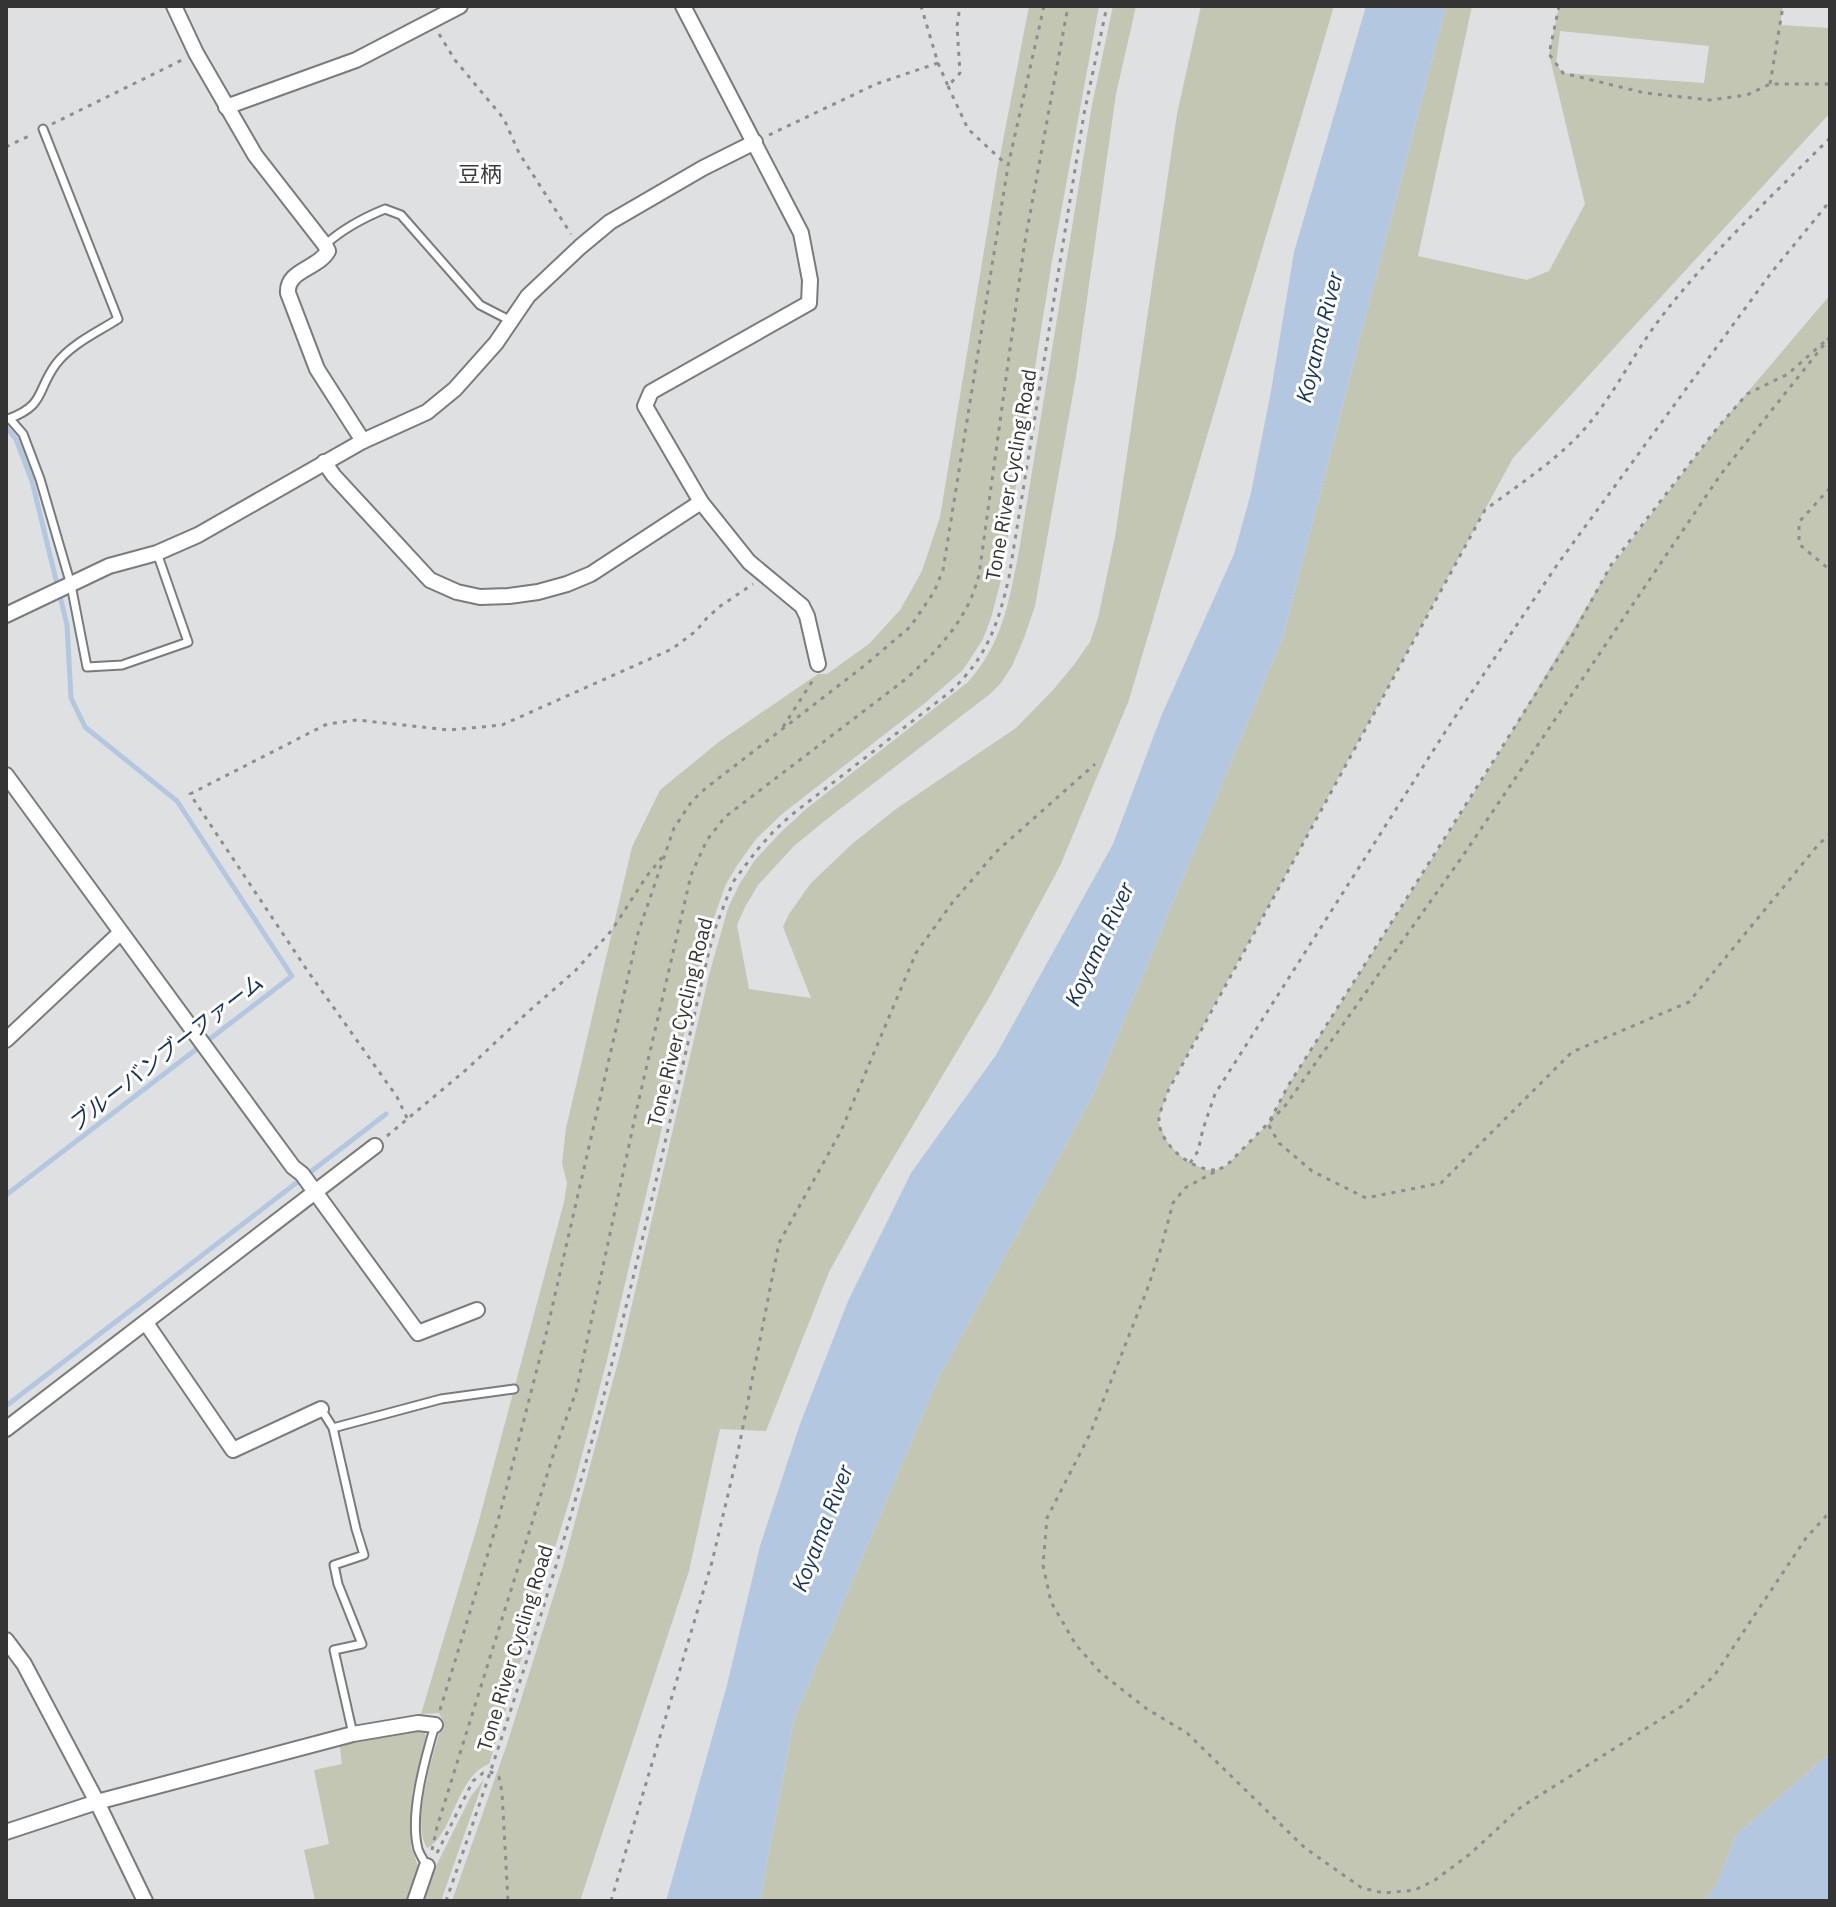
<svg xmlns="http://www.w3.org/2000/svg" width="1836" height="1907" font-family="'IBM Plex Sans','Noto Sans JP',sans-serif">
  <rect width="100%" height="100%" fill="#dfe0e2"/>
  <g fill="#c3c6b2" fill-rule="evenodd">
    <path d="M1029,6H1099L1052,261L1001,580L991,618L983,639L963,670L925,703L782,814L756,839L738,864L726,884L707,937L607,1360L574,1485L498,1736L489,1764C456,1776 453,1836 427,1848C410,1821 435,1750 443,1720L439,1713L421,1714L478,1524L564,1202L567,1183L562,1163L566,1128L632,847L660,790L720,741L812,678L818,674H827L869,644L900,610L922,571L940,517L997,172Z"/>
    <path d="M1113,6H1136L1116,94L1076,377L1035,606L1024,638L1012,666L1001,683L990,694L827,819L794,846L758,885L745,907L737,925L749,989L811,998L783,927L789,914L811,883L852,844L896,809L1016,728L1053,690L1073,666L1090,642L1098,618L1115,537L1177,114L1201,6H1334L1129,700L1060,866L990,996L876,1187L829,1272L766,1431L720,1429L689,1571L580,1901H452L507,1744L563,1566L622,1347L709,975L728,908L740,883L755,860L780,833L806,809L968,682C1003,643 1009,601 1019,551L1092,105Z"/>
    <path d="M1446,6H1472L1418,256L1527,280L1549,271L1585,204L1549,54L1559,6H1783L1780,25L1830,28V113L1513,458L1168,1090L1158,1121L1166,1140L1178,1154L1190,1163L1207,1170H1216L1227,1165L1268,1124L1288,1086L1494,761L1608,571L1718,427L1830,295V1753L1736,1835L1717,1884L1704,1901H760L794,1719L938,1379L1094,1093L1283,637ZM1560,31L1709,46L1704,83L1563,73L1556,64Z"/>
    <path d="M415,1727L424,1731L426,1736L412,1794L411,1847L418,1866L408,1901H315L304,1850L329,1844L314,1770L342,1764L339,1741Z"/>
    <path d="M484,1779L441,1901H422L433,1872L471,1796Z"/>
  </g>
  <g fill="#b4c7e1">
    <path d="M1366,6H1446L1283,637L1094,1093L938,1379L794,1719L760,1901H666L727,1685L760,1546L800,1424L848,1301L911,1173L996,1055L1113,844L1162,714L1234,554L1251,493L1271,391L1294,252Z"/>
    <path d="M1830,1753V1901H1704L1717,1884L1736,1835Z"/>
  </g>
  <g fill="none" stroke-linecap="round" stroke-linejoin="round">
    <g stroke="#b4c7e1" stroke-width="5">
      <path d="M6,427L16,439L32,481L67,625L71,698L85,727L177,801L292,976L6,1195"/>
      <path d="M6,1406L386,1114"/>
    </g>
    <g stroke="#7a7b7d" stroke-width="11">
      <g id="service">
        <path d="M326,244C344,228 363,218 385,209L401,215L480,305L511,321"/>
        <path d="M8,419C46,405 36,391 56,364C71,344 98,332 118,319L43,129"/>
        <path d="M10,419L23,434L40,479L71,585L87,667L122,665L188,642L157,553"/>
        <path d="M321,1409L333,1428L356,1529L364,1555L334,1565L338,1584L362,1644L334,1650L353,1734"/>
        <path d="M333,1428L441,1399L514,1389"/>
        <path d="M427,1866C424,1861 420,1855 418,1849C409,1815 425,1759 435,1725"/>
      </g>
    </g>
    <g stroke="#7a7b7d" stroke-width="18">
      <g id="minor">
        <path d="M174,6L196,53L255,155L325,245L328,251C318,269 286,270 288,293L317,369L363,441"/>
        <path d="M683,6L801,233L810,280L809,303L651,392L645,406L701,502L749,562L802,606L807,616L818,664"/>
        <path d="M226,107L356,60L460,6"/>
        <path d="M324,462L334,476L430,580L457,592L480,597L509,596L538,592L567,584L591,574L701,502"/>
        <path d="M6,615L109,566L157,553L198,535L363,441L427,412L455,389L496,343L528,296L580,247L610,222L703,168L755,142"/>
        <path d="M6,775L293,1167L302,1174L418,1333L477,1310"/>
        <path d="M6,1040L120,933"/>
        <path d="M146,1323L233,1450L321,1409"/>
        <path d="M6,1429L375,1146"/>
        <path d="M6,1640L24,1664L97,1802L145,1901"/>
        <path d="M6,1832L97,1802L353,1734L418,1723L435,1725"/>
        <path d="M415,1901L427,1866"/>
      </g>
    </g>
    <g stroke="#8d8e8f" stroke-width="3" stroke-dasharray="4 6" stroke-linecap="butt">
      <path d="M1559,6L1549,54L1563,73L1645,93L1710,100L1747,95L1770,84H1830"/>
      <path d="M439,34L455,60L504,119L519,153L571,234"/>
      <path d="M938,63L948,86L960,73L957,26L960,6"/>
      <path d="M1770,84L1783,6"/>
      <path d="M948,86L968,129L1007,165"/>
      <path d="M52,124L182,60"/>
      <path d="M769,135L876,84L938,63L921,6"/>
      <path d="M6,147L31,135"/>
      <path d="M1830,337L1721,474L1462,857L1285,1106L1227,1165L1185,1188L1173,1203L1161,1248L1147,1290L1090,1434L1047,1518L1043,1565L1051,1602L1076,1645L1101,1673L1147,1709L1187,1733L1305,1848L1362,1888L1384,1893L1415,1890L1435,1880L1470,1854L1521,1807L1682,1706L1714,1676L1806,1538L1826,1516L1830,1514"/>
      <path d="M1824,342L1788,374L1747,394L1718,427L1611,565L1571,638L1288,1086L1268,1124L1279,1143L1312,1171L1366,1198L1441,1183L1572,1052L1689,1002L1818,845L1830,834"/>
      <path d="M1830,488L1799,522V544L1830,570"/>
      <path d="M783,727L813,680"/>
      <path d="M407,1118L397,1097L307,970L190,794L327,724L357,720L449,730L502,725L672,649L696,631L706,619L719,607L753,584"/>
      <path d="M387,1136L467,1069L529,1011L575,971L612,930L646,877L664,855"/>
      <path d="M1190,1163L1198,1151L1203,1129L1215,1094L1447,729L1557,565L1771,273L1830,201"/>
      <path d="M1215,1170C1192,1170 1161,1146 1159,1122C1158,1113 1166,1099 1168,1091L1485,510C1514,488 1545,468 1571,443C1608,408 1629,360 1659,320C1710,253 1771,197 1830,138"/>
      <path d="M440,1710L499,1517L546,1334L638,933L674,828L692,801L706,788L864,666L910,627L934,592L943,570L1008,166L1044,6"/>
      <path d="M432,1850L437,1827L556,1446L576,1392L637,1108L691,875L707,840L725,817L902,682C928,660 952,636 968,605C973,595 976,585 979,575L1024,247L1068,6"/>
      <path d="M437,1853L473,1781L483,1773L491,1772L499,1777L502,1792L508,1901"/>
      <path d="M446,1901C500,1747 551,1591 594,1433C636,1273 672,1112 709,951L716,926L733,882L757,850L773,832L790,816L950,692C987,657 998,625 1009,577L1084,114L1107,6"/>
      <path d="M611,1901L712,1562L738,1452L779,1243L841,1131L916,953L952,903L997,851L1095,764"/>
    </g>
    <use href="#service" stroke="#fff" stroke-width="7"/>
    <use href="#minor" stroke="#fff" stroke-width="14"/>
  </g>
  <g text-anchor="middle" stroke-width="6" stroke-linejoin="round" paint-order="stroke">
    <g font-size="20" fill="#343435" stroke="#fff">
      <text transform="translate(1011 475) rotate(-80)" y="7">Tone River Cycling Road</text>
      <text transform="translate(680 1022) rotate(-76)" y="7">Tone River Cycling Road</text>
      <text transform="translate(515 1648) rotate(-73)" y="7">Tone River Cycling Road</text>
    </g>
    <g font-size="22" fill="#38393b" stroke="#fff">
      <text x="480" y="182">豆柄</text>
    </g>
    <g font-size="22" font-style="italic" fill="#173356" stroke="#fff">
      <text transform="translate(1319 337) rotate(-76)" y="8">Koyama River</text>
      <text transform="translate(1099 944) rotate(-65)" y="8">Koyama River</text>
      <text transform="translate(165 1053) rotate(-38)" y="8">ブルーバンブーファーム</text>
      <text transform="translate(822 1528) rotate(-69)" y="8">Koyama River</text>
    </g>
  </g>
  <rect width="1836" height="1907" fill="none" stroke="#343435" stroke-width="16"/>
</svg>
